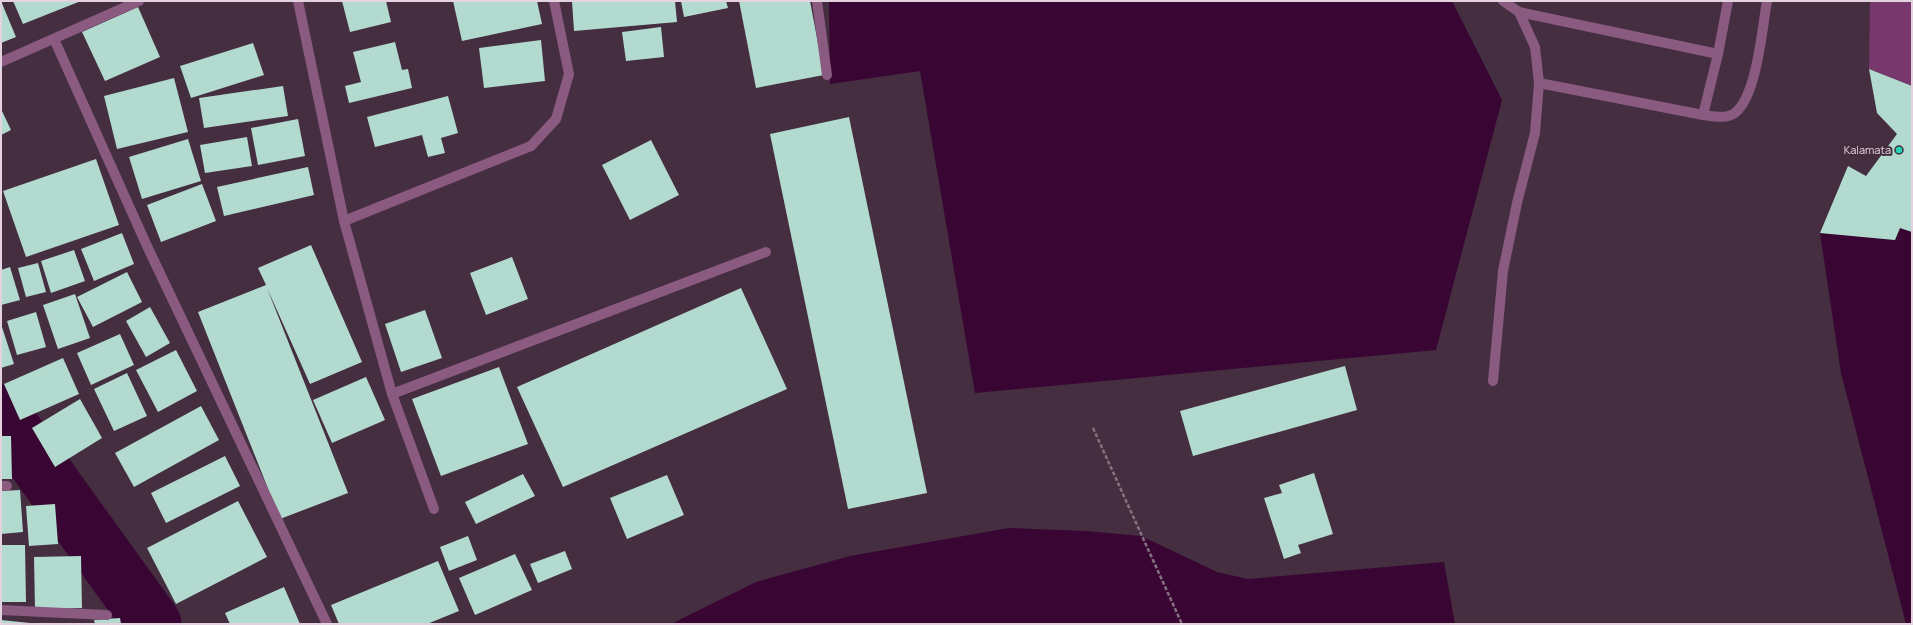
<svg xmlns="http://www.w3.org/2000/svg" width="1913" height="625" font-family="Manrope,sans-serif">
  <rect width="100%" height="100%" fill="#442e40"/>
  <path fill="#78386e" d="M1870,1H1912V86L1869,69Z"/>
  <g fill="#390533">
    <path d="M829,1H1448L1453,3L1502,100L1436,350L975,393L920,71L830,84Z"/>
    <path d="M1900,228L1912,232V624H1906L1841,373L1820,233L1895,240Z"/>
    <path d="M1009,528L1086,531L1141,536L1217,572L1248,579L1444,562L1455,624H671L756,582L850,556Z"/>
  </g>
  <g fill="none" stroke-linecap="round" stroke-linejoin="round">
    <path stroke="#390533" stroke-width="57" d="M1,413L153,624"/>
  </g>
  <g fill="#b3dace">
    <path d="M1,1L16,37L1,43Z"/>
    <path d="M13,1H81L23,24Z"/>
    <path d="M342,1H386L391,22L350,32Z"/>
    <path d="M453,1H537L542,24L462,41Z"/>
    <path d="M572,1H675L677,22L574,31Z"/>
    <path d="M681,1H726L728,8L684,17Z"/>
    <path d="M739,1H810L824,75L756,88Z"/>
    <path d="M138,7L160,57L105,81L82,32Z"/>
    <path d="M661,27L664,57L626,61L622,32Z"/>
    <path d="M541,40L545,81L484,88L479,48Z"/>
    <path d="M395,42L402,70L408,69L412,88L349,103L345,86L361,82L353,52Z"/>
    <path d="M253,43L264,75L191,98L180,66Z"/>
    <path d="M1869,69L1912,86V232L1900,228L1895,240L1820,233L1848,166L1866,176L1897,134L1877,113Z"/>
    <path d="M174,78L188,132L117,149L104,96Z"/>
    <path d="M283,86L288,116L204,128L199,98Z"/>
    <path d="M448,96L458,133L441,138L445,153L428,157L422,135L375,147L367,117Z"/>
    <path d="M1,109L11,130L1,135Z"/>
    <path d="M849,117L927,493L848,509L770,134Z"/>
    <path d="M298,119L305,156L258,165L251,128Z"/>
    <path d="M247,137L252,166L205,173L200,145Z"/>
    <path d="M188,139L201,181L142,199L129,157Z"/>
    <path d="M651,140L679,195L630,220L602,165Z"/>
    <path d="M96,159L119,225L26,257L3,191Z"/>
    <path d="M308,167L314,195L224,216L217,187Z"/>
    <path d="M202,184L216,221L161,242L147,205Z"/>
    <path d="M122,233L134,264L94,281L81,249Z"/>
    <path d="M311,245L362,362L310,384L267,288L348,493L280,519L198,312L266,285L258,268Z"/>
    <path d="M74,250L85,281L51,293L41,261Z"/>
    <path d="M512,257L528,299L486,315L470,273Z"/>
    <path d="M38,263L46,292L26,297L18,268Z"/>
    <path d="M10,267L20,300L1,305V270Z"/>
    <path d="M127,272L142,302L93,327L77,297Z"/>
    <path d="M741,288L787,389L563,487L517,387Z"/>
    <path d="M75,294L90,338L58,349L43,305Z"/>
    <path d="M150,307L170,343L146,357L126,321Z"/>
    <path d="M425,310L442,358L401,372L385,324Z"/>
    <path d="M36,312L46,347L17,355L7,321Z"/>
    <path d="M1,324L14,364L1,368Z"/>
    <path d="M120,334L134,365L91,385L77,353Z"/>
    <path d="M176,350L197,391L158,412L136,370Z"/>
    <path d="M63,358L79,394L20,420L4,384Z"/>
    <path d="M1345,366L1357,410L1193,456L1180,411Z"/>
    <path d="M499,367L528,444L441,476L412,399Z"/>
    <path d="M127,373L147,416L114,431L94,389Z"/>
    <path d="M366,377L385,420L332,443L313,400Z"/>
    <path d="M80,399L102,438L55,467L32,428Z"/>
    <path d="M201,406L219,440L134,487L115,453Z"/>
    <path d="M1,436H11L12,479H1Z"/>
    <path d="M225,456L240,486L166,523L151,493Z"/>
    <path d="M1314,473L1333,534L1298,545L1301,553L1284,559L1264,498L1282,493L1279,485Z"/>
    <path d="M523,474L535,496L476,524L465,502Z"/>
    <path d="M667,475L684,515L627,539L610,498Z"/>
    <path d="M20,490L23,532L1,534V491Z"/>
    <path d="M238,501L267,557L176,604L147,548Z"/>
    <path d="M55,504L58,544L29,546L26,506Z"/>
    <path d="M468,536L477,560L449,571L440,547Z"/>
    <path d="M1,545H25L26,602H1Z"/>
    <path d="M565,551L572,569L538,583L530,564Z"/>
    <path d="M515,554L532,590L475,615L459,578Z"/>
    <path d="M81,556L82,608L35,609L34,557Z"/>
    <path d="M438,561L459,611L427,624H339L331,605Z"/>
    <path d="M284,587L300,624H230L225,613Z"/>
    <path d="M120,618L121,624H95L94,620Z"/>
    <path d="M1,620L30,623V624H1Z"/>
  </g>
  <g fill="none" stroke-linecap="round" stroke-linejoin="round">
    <path stroke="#857281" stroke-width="2.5" stroke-dasharray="4 2" stroke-linecap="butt" d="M1093,428L1182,624"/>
    <g stroke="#8a5a81" stroke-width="10">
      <path d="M817,1L827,75"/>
      <path d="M1519,12L1718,54"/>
      <path d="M1539,83L1703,115C1713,116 1727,120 1736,112C1757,94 1762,29 1767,1"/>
      <path d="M1703,115L1718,54L1728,1"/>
      <path d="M1493,381L1503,271L1517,203L1535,133L1539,83L1535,47L1519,12L1503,1"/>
      <path d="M392,394L766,252"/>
    </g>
    <g stroke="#8a5a81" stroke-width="10">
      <path d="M298,1L344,221L392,394L434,509"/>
      <path d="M54,39L147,246L327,624"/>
      <path d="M1,62L139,1"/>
      <path d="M344,221L531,146L556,119L569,74L554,1"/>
      <path d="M1,486H7"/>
      <path d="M1,610L107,615"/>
    </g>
  </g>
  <circle fill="#20d5b0" stroke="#442e40" stroke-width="1.5" cx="1899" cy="150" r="4"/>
  <g text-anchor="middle" stroke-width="4" stroke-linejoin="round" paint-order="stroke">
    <g font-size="11" fill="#e2d3de" stroke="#442e40" text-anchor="end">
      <text x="1891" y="154">Kalamata</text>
    </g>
  </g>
  <rect width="1913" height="625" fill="none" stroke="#e2d3de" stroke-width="4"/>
</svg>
